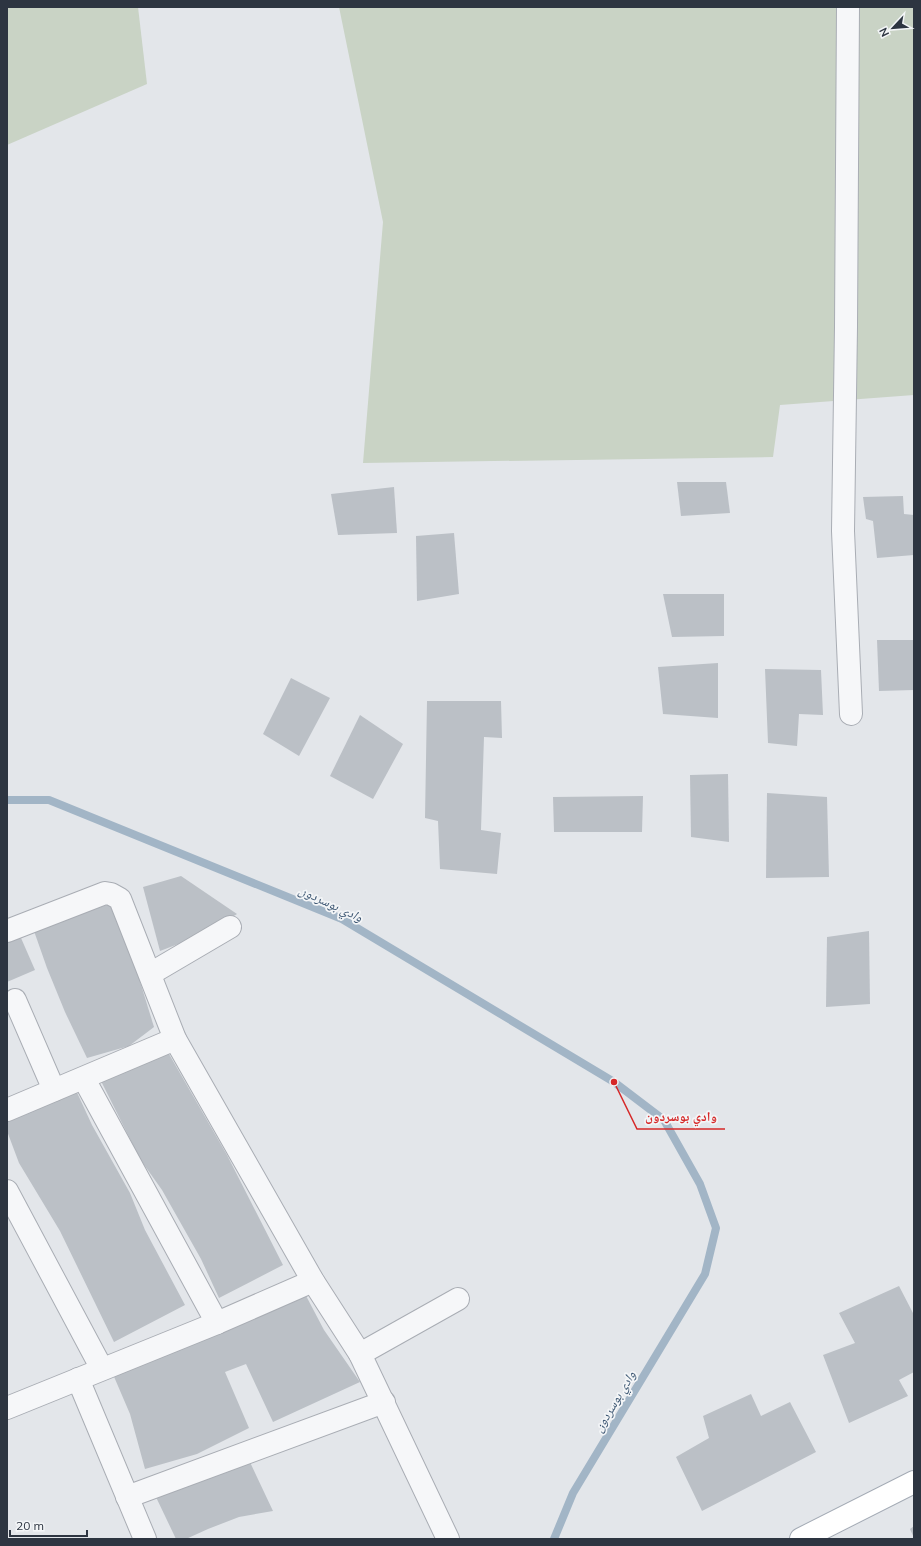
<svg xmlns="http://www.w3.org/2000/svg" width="921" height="1546" font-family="Mulish,'Noto Naskh Arabic',sans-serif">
  <rect width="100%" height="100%" fill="#e3e6ea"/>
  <g fill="#c9d3c5">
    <path d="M7,7H138L147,84L7,145Z"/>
    <path d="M339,7H914V395L780,405L773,457L363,463L383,222Z"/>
  </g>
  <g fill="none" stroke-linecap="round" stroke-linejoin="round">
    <path stroke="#a2b5c6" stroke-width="8" d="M7,800H49L342,919L614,1082L664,1120L700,1184L716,1228L705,1274L573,1493L554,1539"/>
  </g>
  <g fill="#bbc0c6">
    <path d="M677,482H726L730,513L681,516Z"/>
    <path d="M394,487L397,533L338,535L331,494Z"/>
    <path d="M903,496L904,514L914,515V555L877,558L873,521L866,519L863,497Z"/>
    <path d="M454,533L459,594L417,601L416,536Z"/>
    <path d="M663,594H724V636L672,637Z"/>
    <path d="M877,640H914V690L879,691Z"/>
    <path d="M718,663V718L663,714L658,667Z"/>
    <path d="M765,669L821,670L823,715L799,714L797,746L768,743Z"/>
    <path d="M291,678L330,698L299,756L263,734Z"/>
    <path d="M427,701H501L502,738L484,737L481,830L501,833L497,874L440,869L438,821L425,818Z"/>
    <path d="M360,715L403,744L373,799L330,776Z"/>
    <path d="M728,774L729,842L691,837L690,775Z"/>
    <path d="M767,793L827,797L829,877L766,878Z"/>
    <path d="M643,796L642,832H554L553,797Z"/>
    <path d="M181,876L237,914L207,933L160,951L143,887Z"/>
    <path d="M112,903L126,936L154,1027L129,1046L87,1058L65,1012L47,968L34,931Z"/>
    <path d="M869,931L870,1004L826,1007L827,937Z"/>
    <path d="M21,938L35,970L7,982V941Z"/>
    <path d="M165,1047L227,1155L283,1265L219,1298L201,1259L162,1190L140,1159L100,1079Z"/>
    <path d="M74,1086L92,1125L130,1193L145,1230L185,1305L114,1342L60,1231L19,1163L7,1131V1116Z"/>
    <path d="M899,1286L914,1315V1372L899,1380L908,1396L849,1423L823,1355L855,1343L839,1313Z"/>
    <path d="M303,1290L324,1330L360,1382L273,1422L246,1364L225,1372L249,1428L197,1454L145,1469L130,1414L112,1372Z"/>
    <path d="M751,1394L761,1416L790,1402L816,1452L702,1511L676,1457L709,1438L703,1416Z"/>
    <path d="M249,1460L273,1511L239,1517L208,1529L186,1539H176L155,1495Z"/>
    <path d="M914,1526V1538L910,1529Z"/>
  </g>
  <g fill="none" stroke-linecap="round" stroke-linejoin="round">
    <g stroke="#a9adb4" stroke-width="24">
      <g id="minor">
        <path d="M848,7L846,327L843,531L851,714"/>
        <path d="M7,931L105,893L111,894L120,899L175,1039L313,1281L360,1354L448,1539"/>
        <path d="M150,974L230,927"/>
        <path d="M15,1000L54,1090"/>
        <path d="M84,1079L217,1323"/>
        <path d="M7,1110L175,1039"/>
        <path d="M7,1191L102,1369"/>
        <path d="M360,1354L458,1299"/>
        <path d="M78,1379L145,1539"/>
        <path d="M7,1408L217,1323L313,1281"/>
        <path d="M127,1497L384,1402"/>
      </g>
    </g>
    <g stroke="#a4abb5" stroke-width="24">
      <path id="major" d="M801,1539L914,1482"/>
    </g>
    <use href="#minor" stroke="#f6f7f9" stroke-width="22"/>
    <use href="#major" stroke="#fff" stroke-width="22"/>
  </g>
  <g text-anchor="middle" stroke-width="3.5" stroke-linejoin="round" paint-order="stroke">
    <g font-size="13" font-style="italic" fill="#3b5571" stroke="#f3f5f7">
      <text transform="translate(331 903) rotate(25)" y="5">وادي بوسردون</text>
      <text transform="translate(614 1401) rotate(-59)" y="5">وادي بوسردون</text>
    </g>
  </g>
  <path fill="none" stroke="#d62828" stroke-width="1.5" d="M614 1082L637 1129H725"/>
  <circle fill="#d62828" stroke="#f3f5f7" stroke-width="1.5" cx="614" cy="1082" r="4"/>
  <g font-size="13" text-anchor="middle" font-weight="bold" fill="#d62828" stroke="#f3f5f7" stroke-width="3.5" stroke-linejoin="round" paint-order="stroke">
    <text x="681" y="1121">وادي بوسردون</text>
  </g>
  <rect width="921" height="1546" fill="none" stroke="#2d3541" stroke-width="16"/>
  <g transform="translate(893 28) rotate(244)" stroke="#f3f5f7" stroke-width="3" paint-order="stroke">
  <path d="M0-3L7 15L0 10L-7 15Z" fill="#2d3541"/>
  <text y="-6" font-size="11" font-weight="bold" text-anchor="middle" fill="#2d3541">N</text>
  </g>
  <path d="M10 1530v6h77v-6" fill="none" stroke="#2d3541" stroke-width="2"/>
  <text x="16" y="1530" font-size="12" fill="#2d3541" stroke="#f3f5f7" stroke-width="3" paint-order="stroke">20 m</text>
</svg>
